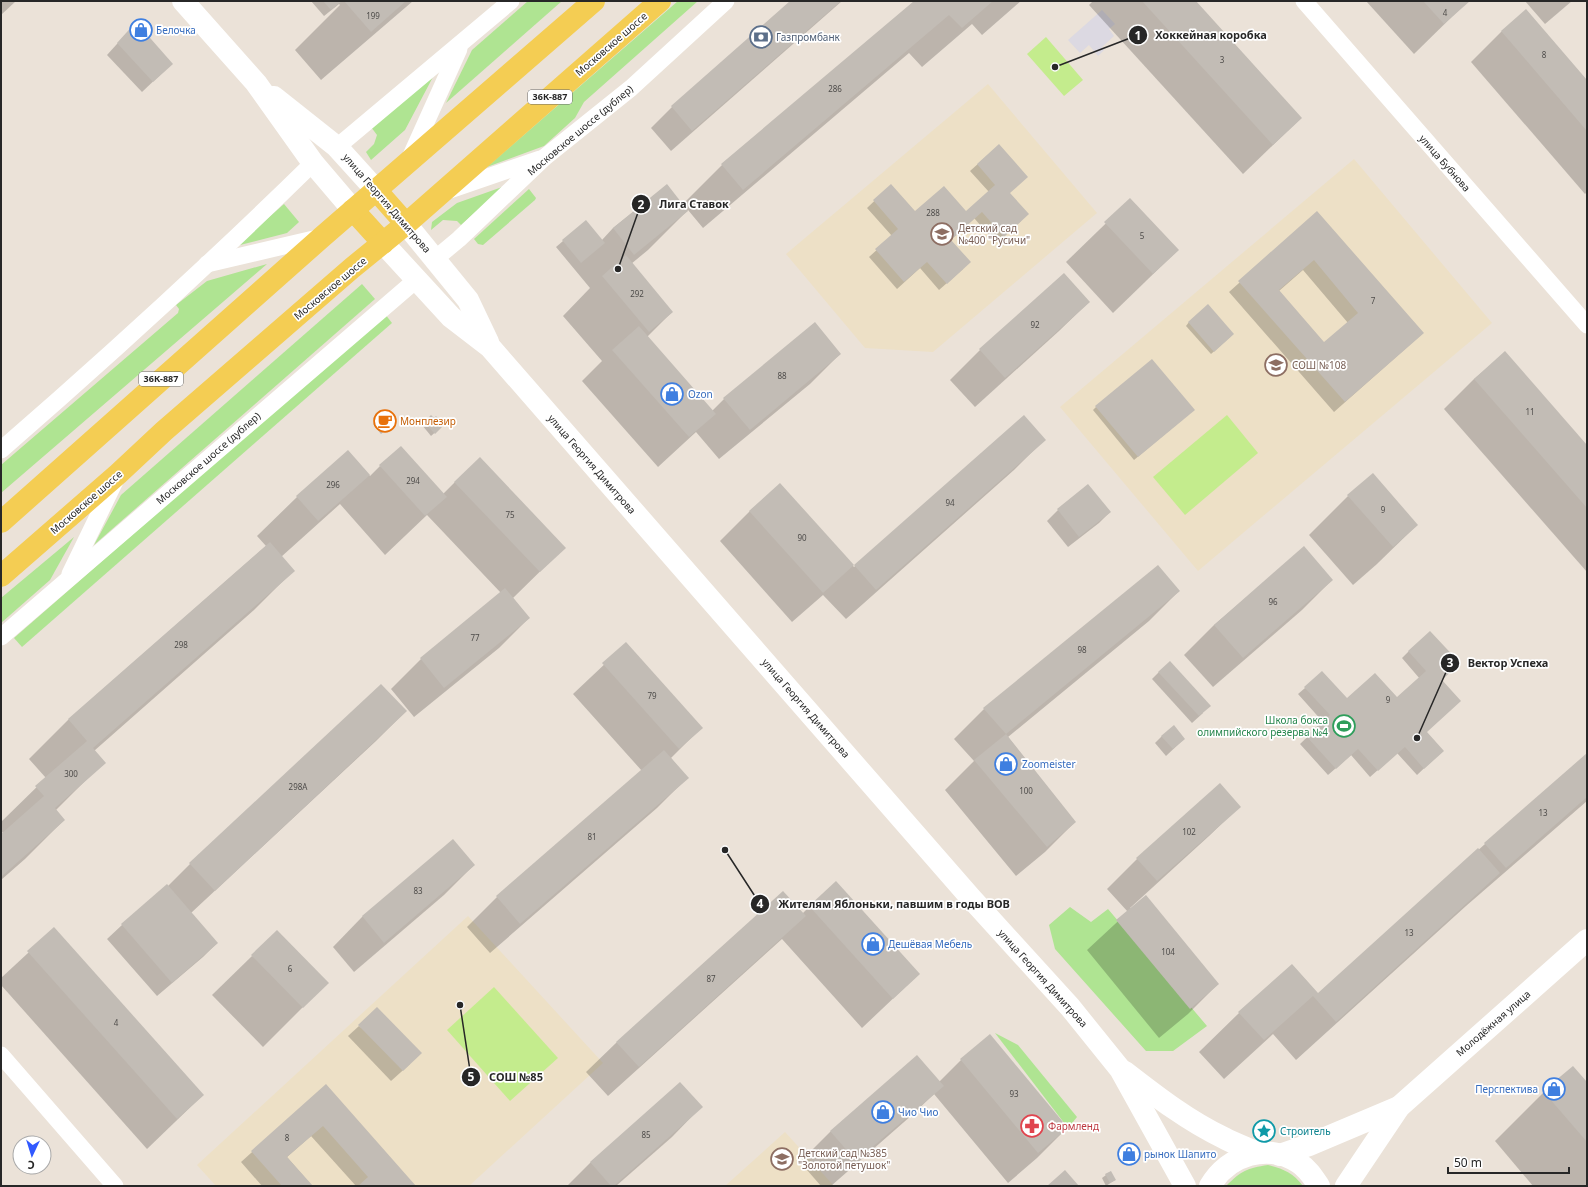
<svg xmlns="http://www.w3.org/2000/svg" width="1588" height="1187" font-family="'Noto Sans',sans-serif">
  <rect width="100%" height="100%" fill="#ebe2d8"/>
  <path fill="#dcd9e2" d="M1102,10L1115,24L1109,29L1114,36L1102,47L1104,50L1098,56L1089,45L1080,53L1068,40Z"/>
  <g fill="#ede0c6">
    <path d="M988,84L1097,213L933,352L865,348L786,254Z"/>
    <path d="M1354,159L1492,323L1198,571L1060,407Z"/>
    <path d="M468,916L603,1063L469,1186H216L197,1165Z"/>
    <path d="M785,1132L834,1186H725Z"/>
  </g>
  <g fill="#afe492">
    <path d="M528,1H562L446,103L472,50Z"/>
    <path d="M678,1H698L584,102L575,118L544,146L487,167Z"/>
    <path d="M434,75L405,130L371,160L366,152L374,144L377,135L371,127Z"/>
    <path d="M505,186L461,225L457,221L443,220L431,230L432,222L457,203Z"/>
    <path d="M529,189L536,198L535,200L483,245L478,244L474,239Z"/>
    <path d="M284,204L299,222L287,233L236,246Z"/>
    <path d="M267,264L1,493V465L178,313L179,309L176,305L207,281Z"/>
    <path d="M362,284L375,299L94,545L121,495Z"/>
    <path d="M385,314L392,323L22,647L14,638Z"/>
    <path d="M74,537L50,580L1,623V598Z"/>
    <path d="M1070,907L1091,922L1108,909L1207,1026L1173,1051H1146L1055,949L1049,925Z"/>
    <path d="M995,1033L1018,1045L1077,1117L1068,1128Z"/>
    <path d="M1268,1165C1284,1169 1293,1173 1303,1186H1226C1241,1171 1247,1168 1268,1165Z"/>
  </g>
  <g fill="#c4ec8d">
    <path d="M1046,37L1083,80L1064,96L1027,54Z"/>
    <path d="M1227,415L1258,453L1185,515L1153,477Z"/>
    <path d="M494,987L558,1058L510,1101L447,1030Z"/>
  </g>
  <g fill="#0003" fill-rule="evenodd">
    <path d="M1,1H16L1,15Z"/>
    <path d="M311,1H413L321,80L295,50L340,5L339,4L324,16Z"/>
    <path d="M791,1H842L671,151L651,128L672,107Z"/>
    <path d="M915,1H1021L982,35L972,24L922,67L909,53L703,228L688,210L648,250L631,264L672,312L647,337L712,411L724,399L815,323L840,354L810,384L719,459L696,432L658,467L582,381L602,361L563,316L590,288L556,247L563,241L602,240L613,228L667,185L682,205L722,165Z"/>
    <path d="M1093,1H1195L1301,118L1243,174L1089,5Z"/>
    <path d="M1366,1H1468L1414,54Z"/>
    <path d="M1525,1H1572L1545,24Z"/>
    <path d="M1526,10L1587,81V192L1585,194L1471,62L1501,32Z"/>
    <path d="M126,34L161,74L142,92L107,55Z"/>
    <path d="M999,145L1009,193L1021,221L996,243L974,218L950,240L963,269L939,290L920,268L897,289L869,257L892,236L867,208L891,185L915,213L966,212L989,192L970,171Z"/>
    <path d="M1130,200L1178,250L1113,313L1066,262Z"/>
    <path d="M1317,213L1423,333L1334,412L1229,292ZM1303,270L1348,323L1324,344L1279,291Z"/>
    <path d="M1064,274L1089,302L1059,331L975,407L950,380L980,350Z"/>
    <path d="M1189,322L1230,337L1211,354L1186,326Z"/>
    <path d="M1505,353L1587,447V572L1444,409L1474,379Z"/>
    <path d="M1096,407L1190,413L1134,460L1093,410Z"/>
    <path d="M380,412L390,425L381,434L373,424L376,421L373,418Z"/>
    <path d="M431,416L441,427L431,436L422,425Z"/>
    <path d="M1024,416L1044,440L1014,470L846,619L823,595L792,622L720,541L750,511L780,484L854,567Z"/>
    <path d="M348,451L370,476L380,466L443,494L455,482L564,548L513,598L529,618L499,648L414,717L391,689L421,659L501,593L427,515L385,555L340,504L281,557L293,571L254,610L94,751L104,762L56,810L64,820L25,859L1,880V835L3,833L1,831V822L46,778L29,759L68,720L266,546L257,536L297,497Z"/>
    <path d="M1348,496L1417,525L1377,564L1353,585L1309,535Z"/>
    <path d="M1058,510L1110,512L1099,523L1068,547L1047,521Z"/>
    <path d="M1304,548L1332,580L1302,610L1213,687L1184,655L1214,625Z"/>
    <path d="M1179,591L1149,621L1008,737L1075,822L1045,852L1016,876L945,790L974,761L954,739L984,709Z"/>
    <path d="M626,644L701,728L671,758L687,778L657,808L490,953L467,927L497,897L642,771L573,694Z"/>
    <path d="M1409,651L1441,680L1426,732L1436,757L1417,775L1397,753L1370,777L1351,755L1328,775L1300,744L1323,722L1298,694L1305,688L1347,699H1397L1420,679L1402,658Z"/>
    <path d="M1159,672L1203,713L1192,723L1152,679Z"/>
    <path d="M406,711L376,741L191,913L217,943L203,957L157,996L107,939L122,925L168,886L190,864Z"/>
    <path d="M1162,736L1184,739L1166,756L1155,743Z"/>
    <path d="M1587,754V801L1466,906L1296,1060L1273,1034L1224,1079L1199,1052L1239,1013L1292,965L1318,994L1485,844Z"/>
    <path d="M1239,807L1209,836L1130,908L1218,984L1188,1014L1159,1038L1087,950L1128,912L1107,889L1137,859Z"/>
    <path d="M453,841L474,865L444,895L354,972L333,947L362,917Z"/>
    <path d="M783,892L802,914L810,906L919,974L862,1028L782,939L608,1096L586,1072L616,1043Z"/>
    <path d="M54,929L203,1095L147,1149L1,985V978Z"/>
    <path d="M252,956L327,983L263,1047L212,995Z"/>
    <path d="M359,1026L410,1064L391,1081L348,1036Z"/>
    <path d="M990,1036L1067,1128L1037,1158L1008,1183L934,1094L912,1115L831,1186H821L800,1162L830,1132L917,1057L939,1082L961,1060Z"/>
    <path d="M680,1083L701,1107L672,1137L616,1186H567L590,1163Z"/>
    <path d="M1587,1084V1186H1533L1495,1141L1544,1092Z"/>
    <path d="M326,1086L414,1186H356L311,1136L287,1157L312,1186H262L241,1162Z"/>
    <path d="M1110,1172L1115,1180L1106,1186L1102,1178Z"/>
  </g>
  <g fill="#c2bcb5" fill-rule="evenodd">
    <path d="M323,1H342L331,10Z"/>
    <path d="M344,1H406L371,32Z"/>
    <path d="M790,1H841L692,131L671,106Z"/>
    <path d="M914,1H993L962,28L949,15L743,190L721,164Z"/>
    <path d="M1142,1H1196L1302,118L1273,145Z"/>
    <path d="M1423,1H1470L1444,24Z"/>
    <path d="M1526,9L1587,80V131L1501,31Z"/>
    <path d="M136,22L173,64L153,82L117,43Z"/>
    <path d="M999,144L1028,177L1010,193L1029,214L1004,237L982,212L951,240L971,262L947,284L927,262L904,282L875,249L898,229L873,200L891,184L915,211L944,186L966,211L995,185L977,164Z"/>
    <path d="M667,184L688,211L634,255L613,228Z"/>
    <path d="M1130,198L1179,250L1153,274L1104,222Z"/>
    <path d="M1317,211L1424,333L1345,402L1238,281ZM1314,260L1358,313L1324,342L1279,290Z"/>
    <path d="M586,220L605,243L581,263L562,240Z"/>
    <path d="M626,255L673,312L649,332L602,276Z"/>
    <path d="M1064,273L1090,302L1005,378L979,349Z"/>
    <path d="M1208,304L1234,334L1214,352L1188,322Z"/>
    <path d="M815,322L841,354L750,430L723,398Z"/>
    <path d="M639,326L716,414L689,437L612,350Z"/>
    <path d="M1505,351L1587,445V508L1474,379Z"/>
    <path d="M1152,359L1195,410L1138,457L1095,406Z"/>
    <path d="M380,410L383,414L386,412L395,422L385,431L375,421L379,418L375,414Z"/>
    <path d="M431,415L434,418L436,416L442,423L440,425L442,427L435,434L424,422Z"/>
    <path d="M1024,415L1046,440L876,590L854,565Z"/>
    <path d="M401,446L447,497L425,516L379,465Z"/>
    <path d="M348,450L370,475L318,521L296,496Z"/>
    <path d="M480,457L566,548L540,572L454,482Z"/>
    <path d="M1373,473L1418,525L1393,547L1347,495Z"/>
    <path d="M780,483L854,565L823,593L749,511Z"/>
    <path d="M1088,484L1111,512L1079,537L1057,509Z"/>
    <path d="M270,542L295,571L93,748L106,763L55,808L65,820L1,877V834L44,796L35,786L87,741L68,719Z"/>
    <path d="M1304,546L1333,580L1243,658L1214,625Z"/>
    <path d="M1158,565L1180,591L1006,734L983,708Z"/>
    <path d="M505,588L530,618L444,688L420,658Z"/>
    <path d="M1430,631L1460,663L1442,680L1461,701L1427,732L1444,751L1424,769L1405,747L1378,771L1358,749L1336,769L1306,736L1330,715L1304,687L1322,671L1347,698L1375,673L1397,697L1426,671L1408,651Z"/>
    <path d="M626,642L703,728L679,749L602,663Z"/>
    <path d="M1170,661L1211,706L1199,716L1158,672Z"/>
    <path d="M381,684L407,711L215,891L189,863Z"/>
    <path d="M1174,725L1185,739L1173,749L1161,736Z"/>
    <path d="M1006,734L1076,822L1047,847L974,760Z"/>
    <path d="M664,750L689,778L520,924L496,896Z"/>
    <path d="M1587,753V797L1506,868L1484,843Z"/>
    <path d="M1220,783L1241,807L1157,881L1136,858Z"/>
    <path d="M453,839L475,865L384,943L362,916Z"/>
    <path d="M1478,848L1500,873L1336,1022L1313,996L1264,1040L1238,1012L1292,964L1318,993Z"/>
    <path d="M836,881L920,974L893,999L809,906Z"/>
    <path d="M167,884L218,943L172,983L121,924Z"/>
    <path d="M783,891L806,916L639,1067L616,1042Z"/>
    <path d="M1146,895L1219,984L1190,1009L1116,920Z"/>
    <path d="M54,927L204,1095L177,1119L27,951Z"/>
    <path d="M277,930L329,983L303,1008L251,955Z"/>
    <path d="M377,1007L422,1053L403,1071L358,1025Z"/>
    <path d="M990,1034L1068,1128L1038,1153L960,1059Z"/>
    <path d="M917,1055L944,1086L856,1161L830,1131Z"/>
    <path d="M1573,1066L1587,1082V1142L1543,1091Z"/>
    <path d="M680,1082L703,1107L614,1186H611L590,1162Z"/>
    <path d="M326,1084L416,1186H358L368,1177L323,1126L287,1157L313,1186H282L251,1151Z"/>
    <path d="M1065,1170L1079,1186H1047Z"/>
    <path d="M1111,1171L1116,1180L1110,1183L1105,1174Z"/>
  </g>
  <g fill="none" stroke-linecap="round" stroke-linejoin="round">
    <g stroke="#fff" stroke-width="17">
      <path d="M1304,1L1587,325"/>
      <path d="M337,147L511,1"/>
      <path d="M409,160L459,49"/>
      <path d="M447,191L540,159"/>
      <path d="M435,259L459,239L545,157L631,88L726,1"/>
      <path d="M207,264L322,237"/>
      <path d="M1,450C108,357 212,262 313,163"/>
      <path d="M70,574L116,479"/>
      <path d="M1,637L416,280"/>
      <path d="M1,1055L115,1186"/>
    </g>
    <g stroke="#fff" stroke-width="22">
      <path d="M183,1L256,83L313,163L353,210"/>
      <path d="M274,97L337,147L376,190"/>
      <path d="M406,224L468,300L488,342"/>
      <path d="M383,243L451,317L490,347L970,897L1070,1007L1120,1069L1185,1186"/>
      <path d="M1125,1072C1156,1096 1188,1121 1224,1138C1235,1144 1247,1148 1258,1153"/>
      <path d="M1280,1155L1309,1145L1399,1107"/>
      <path d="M1210,1186C1228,1155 1268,1142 1299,1163C1308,1169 1313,1177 1319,1186"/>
      <path d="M1346,1186L1399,1107L1587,940"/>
    </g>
    <g stroke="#f4cd53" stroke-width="22">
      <path d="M376,190L406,224"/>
      <path d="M353,210L383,243"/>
      <path d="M1,522L322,237L594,1"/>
      <path d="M1,576L118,474L164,431L352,268L406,224L660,1"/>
    </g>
  </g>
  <defs>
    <g id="shop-ring" transform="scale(1.15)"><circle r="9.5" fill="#fff" stroke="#3f7fe0" stroke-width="1.5"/><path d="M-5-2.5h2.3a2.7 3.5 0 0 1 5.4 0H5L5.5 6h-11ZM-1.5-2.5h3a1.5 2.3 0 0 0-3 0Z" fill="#3f7fe0"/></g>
    <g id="bank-ring" transform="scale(1.15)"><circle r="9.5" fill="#fff" stroke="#5c6f8a" stroke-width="1.5"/><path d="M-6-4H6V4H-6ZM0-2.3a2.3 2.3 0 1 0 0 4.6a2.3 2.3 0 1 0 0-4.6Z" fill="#5c6f8a"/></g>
    <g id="school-ring" transform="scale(1.15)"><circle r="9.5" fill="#fff" stroke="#8d6e63" stroke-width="1.5"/><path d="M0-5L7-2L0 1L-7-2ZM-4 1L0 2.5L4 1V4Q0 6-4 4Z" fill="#8d6e63"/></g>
    <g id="cafe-ring" transform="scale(1.15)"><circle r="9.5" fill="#fff" stroke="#e8710a" stroke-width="1.5"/><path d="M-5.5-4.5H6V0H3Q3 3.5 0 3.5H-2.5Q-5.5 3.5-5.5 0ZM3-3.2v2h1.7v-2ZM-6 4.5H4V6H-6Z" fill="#e8710a"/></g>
    <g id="stadium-ring" transform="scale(1.15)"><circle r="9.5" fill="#fff" stroke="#2e9e5b" stroke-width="1.5"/><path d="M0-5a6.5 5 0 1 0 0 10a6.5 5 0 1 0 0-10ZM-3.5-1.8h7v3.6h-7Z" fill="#2e9e5b"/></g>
    <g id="pharmacy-ring" transform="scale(1.15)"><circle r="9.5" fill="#fff" stroke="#e0444e" stroke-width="1.5"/><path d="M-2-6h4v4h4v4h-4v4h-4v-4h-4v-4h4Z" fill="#e0444e"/></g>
    <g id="sight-ring" transform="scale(1.15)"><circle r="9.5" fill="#fff" stroke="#0f9aa8" stroke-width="1.5"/><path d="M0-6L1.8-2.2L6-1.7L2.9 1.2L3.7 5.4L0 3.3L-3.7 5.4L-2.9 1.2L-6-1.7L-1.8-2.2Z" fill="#0f9aa8"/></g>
  </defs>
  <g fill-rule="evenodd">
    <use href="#shop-ring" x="141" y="30"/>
    <use href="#bank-ring" x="761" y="37"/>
    <use href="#school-ring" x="942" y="234"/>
    <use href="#school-ring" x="1276" y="365"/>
    <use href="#shop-ring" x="672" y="394"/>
    <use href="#cafe-ring" x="385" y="421"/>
    <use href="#stadium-ring" x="1344" y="726"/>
    <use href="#shop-ring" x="1006" y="764"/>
    <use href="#shop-ring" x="873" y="944"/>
    <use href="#shop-ring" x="1554" y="1089"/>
    <use href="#shop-ring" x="883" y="1112"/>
    <use href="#pharmacy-ring" x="1032" y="1126"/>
    <use href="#sight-ring" x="1264" y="1131"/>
    <use href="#shop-ring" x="1129" y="1154"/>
    <use href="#school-ring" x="782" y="1159"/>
  </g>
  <g text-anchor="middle" stroke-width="3.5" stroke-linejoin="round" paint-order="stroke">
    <g font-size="8" fill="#4e4c4a">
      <text x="1445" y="16">4</text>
      <text x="373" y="19">199</text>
      <text x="1544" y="58">8</text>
      <text x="1222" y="63">3</text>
      <text x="835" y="92">286</text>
      <text x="933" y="216">288</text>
      <text x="1142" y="239">5</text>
      <text x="637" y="297">292</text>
      <text x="1373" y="304">7</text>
      <text x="1035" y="328">92</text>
      <text x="782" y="379">88</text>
      <text x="1530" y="415">11</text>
      <text x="413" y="484">294</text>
      <text x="333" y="488">296</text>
      <text x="950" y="506">94</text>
      <text x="1383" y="513">9</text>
      <text x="510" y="518">75</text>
      <text x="802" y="541">90</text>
      <text x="1273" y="605">96</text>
      <text x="475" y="641">77</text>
      <text x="181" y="648">298</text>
      <text x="1082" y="653">98</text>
      <text x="652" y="699">79</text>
      <text x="1388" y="703">9</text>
      <text x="71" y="777">300</text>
      <text x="298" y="790">298А</text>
      <text x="1026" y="794">100</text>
      <text x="1543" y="816">13</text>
      <text x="1189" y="835">102</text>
      <text x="592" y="840">81</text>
      <text x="418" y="894">83</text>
      <text x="1409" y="936">13</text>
      <text x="1168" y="955">104</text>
      <text x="290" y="972">6</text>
      <text x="711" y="982">87</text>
      <text x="116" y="1026">4</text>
      <text x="1014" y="1097">93</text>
      <text x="646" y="1138">85</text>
      <text x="287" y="1141">8</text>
    </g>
    <g fill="#fff" stroke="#686868" stroke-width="1">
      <rect x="528" y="90" width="44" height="14" rx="3"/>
      <rect x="139" y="372" width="44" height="14" rx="3"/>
    </g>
    <g font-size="9" font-weight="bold" fill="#272727">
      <text x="550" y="100">36К-887</text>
      <text x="161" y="382">36К-887</text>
    </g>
    <g font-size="10" fill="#366cbe" stroke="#fff" text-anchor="start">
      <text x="156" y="34">Белочка</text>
      <text x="688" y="398">Ozon</text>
      <text x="1022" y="768">Zoomeister</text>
      <text x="888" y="948">Дешёвая Мебель</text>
      <text x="1538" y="1093" text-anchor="end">Перспектива</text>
      <text x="898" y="1116">Чио Чио</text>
      <text x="1144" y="1158">рынок Шапито</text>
    </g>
    <g font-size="10" fill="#4e5e75" stroke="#fff" text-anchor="start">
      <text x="776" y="41">Газпромбанк</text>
    </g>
    <g font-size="10" fill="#272727" stroke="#fff">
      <text transform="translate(611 44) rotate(-41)" y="4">Московское шоссе</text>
      <text transform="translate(580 130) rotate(-40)" y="4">Московское шоссе (дублер)</text>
      <text transform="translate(1445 163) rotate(49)" y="4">улица Бубнова</text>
      <text transform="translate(387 203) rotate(49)" y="4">улица Георгия Димитрова</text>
      <text transform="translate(330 288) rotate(-40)" y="4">Московское шоссе</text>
      <text transform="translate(208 458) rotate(-41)" y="4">Московское шоссе (дублер)</text>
      <text transform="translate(592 464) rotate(49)" y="4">улица Георгия Димитрова</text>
      <text transform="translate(86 502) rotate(-41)" y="4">Московское шоссе</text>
      <text transform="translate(806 708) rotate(49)" y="4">улица Георгия Димитрова</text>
      <text transform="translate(1043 978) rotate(48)" y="4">улица Георгия Димитрова</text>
      <text transform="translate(1493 1023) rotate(-41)" y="4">Молодёжная улица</text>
    </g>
    <g font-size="10" fill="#785e54" stroke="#fff" text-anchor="start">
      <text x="958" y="232">Детский сад<tspan x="958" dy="12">№400 "Русичи"</tspan></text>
      <text x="1292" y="369">СОШ №108</text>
      <text x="798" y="1157">Детский сад №385<tspan x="798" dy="12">"Золотой петушок"</tspan></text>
    </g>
    <g font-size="10" fill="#c56008" stroke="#fff" text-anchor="start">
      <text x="400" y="425">Монплезир</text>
    </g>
    <g font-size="10" fill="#27864d" stroke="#fff" text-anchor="end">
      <text x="1328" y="724">Школа бокса<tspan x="1328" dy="12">олимпийского резерва №4</tspan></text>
    </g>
    <g font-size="10" fill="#be3a42" stroke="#fff" text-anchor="start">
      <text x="1048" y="1130">Фармленд</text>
    </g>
    <g font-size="10" fill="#0d838f" stroke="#fff" text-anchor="start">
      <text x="1280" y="1135">Строитель</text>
    </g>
  </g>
  <path fill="none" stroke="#272727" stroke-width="1.5" d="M1055 67L1138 35M618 269L641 204M1417 738L1450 663M725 850L760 904M460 1005L471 1077"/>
  <g fill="#272727" stroke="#fff" stroke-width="1.5">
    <circle cx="1055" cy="67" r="4"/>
    <circle cx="618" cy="269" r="4"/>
    <circle cx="1417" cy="738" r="4"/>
    <circle cx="725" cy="850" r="4"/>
    <circle cx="460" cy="1005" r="4"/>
    <circle cx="1138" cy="35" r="10"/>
    <circle cx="641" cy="204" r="10"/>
    <circle cx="1450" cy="663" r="10"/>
    <circle cx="760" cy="904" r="10"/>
    <circle cx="471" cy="1077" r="10"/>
  </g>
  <g font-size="12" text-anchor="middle" font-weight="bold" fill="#fff">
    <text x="1138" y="40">1</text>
    <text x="641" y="209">2</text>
    <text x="1450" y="667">3</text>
    <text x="760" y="908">4</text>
    <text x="471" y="1081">5</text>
  </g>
  <g font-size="11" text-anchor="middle" font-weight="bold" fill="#272727" stroke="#fff" stroke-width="3.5" stroke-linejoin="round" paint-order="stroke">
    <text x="1211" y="39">Хоккейная коробка</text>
    <text x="694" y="208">Лига Ставок</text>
    <text x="1508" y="667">Вектор Успеха</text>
    <text x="894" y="908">Жителям Яблоньки, павшим в годы ВОВ</text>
    <text x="516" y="1081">СОШ №85</text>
  </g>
  <rect width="1588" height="1187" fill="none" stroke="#272727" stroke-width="4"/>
  <g transform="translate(32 1155) rotate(184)"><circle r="19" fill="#ffffff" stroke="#a9a9a9"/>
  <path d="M0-3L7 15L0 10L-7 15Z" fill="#3159ff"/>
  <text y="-6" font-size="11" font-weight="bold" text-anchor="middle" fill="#272727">С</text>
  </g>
  <path d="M1448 1167v6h121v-6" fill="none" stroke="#272727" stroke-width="2"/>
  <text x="1454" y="1167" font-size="12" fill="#272727" stroke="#ffffff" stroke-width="3" paint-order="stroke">50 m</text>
</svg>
